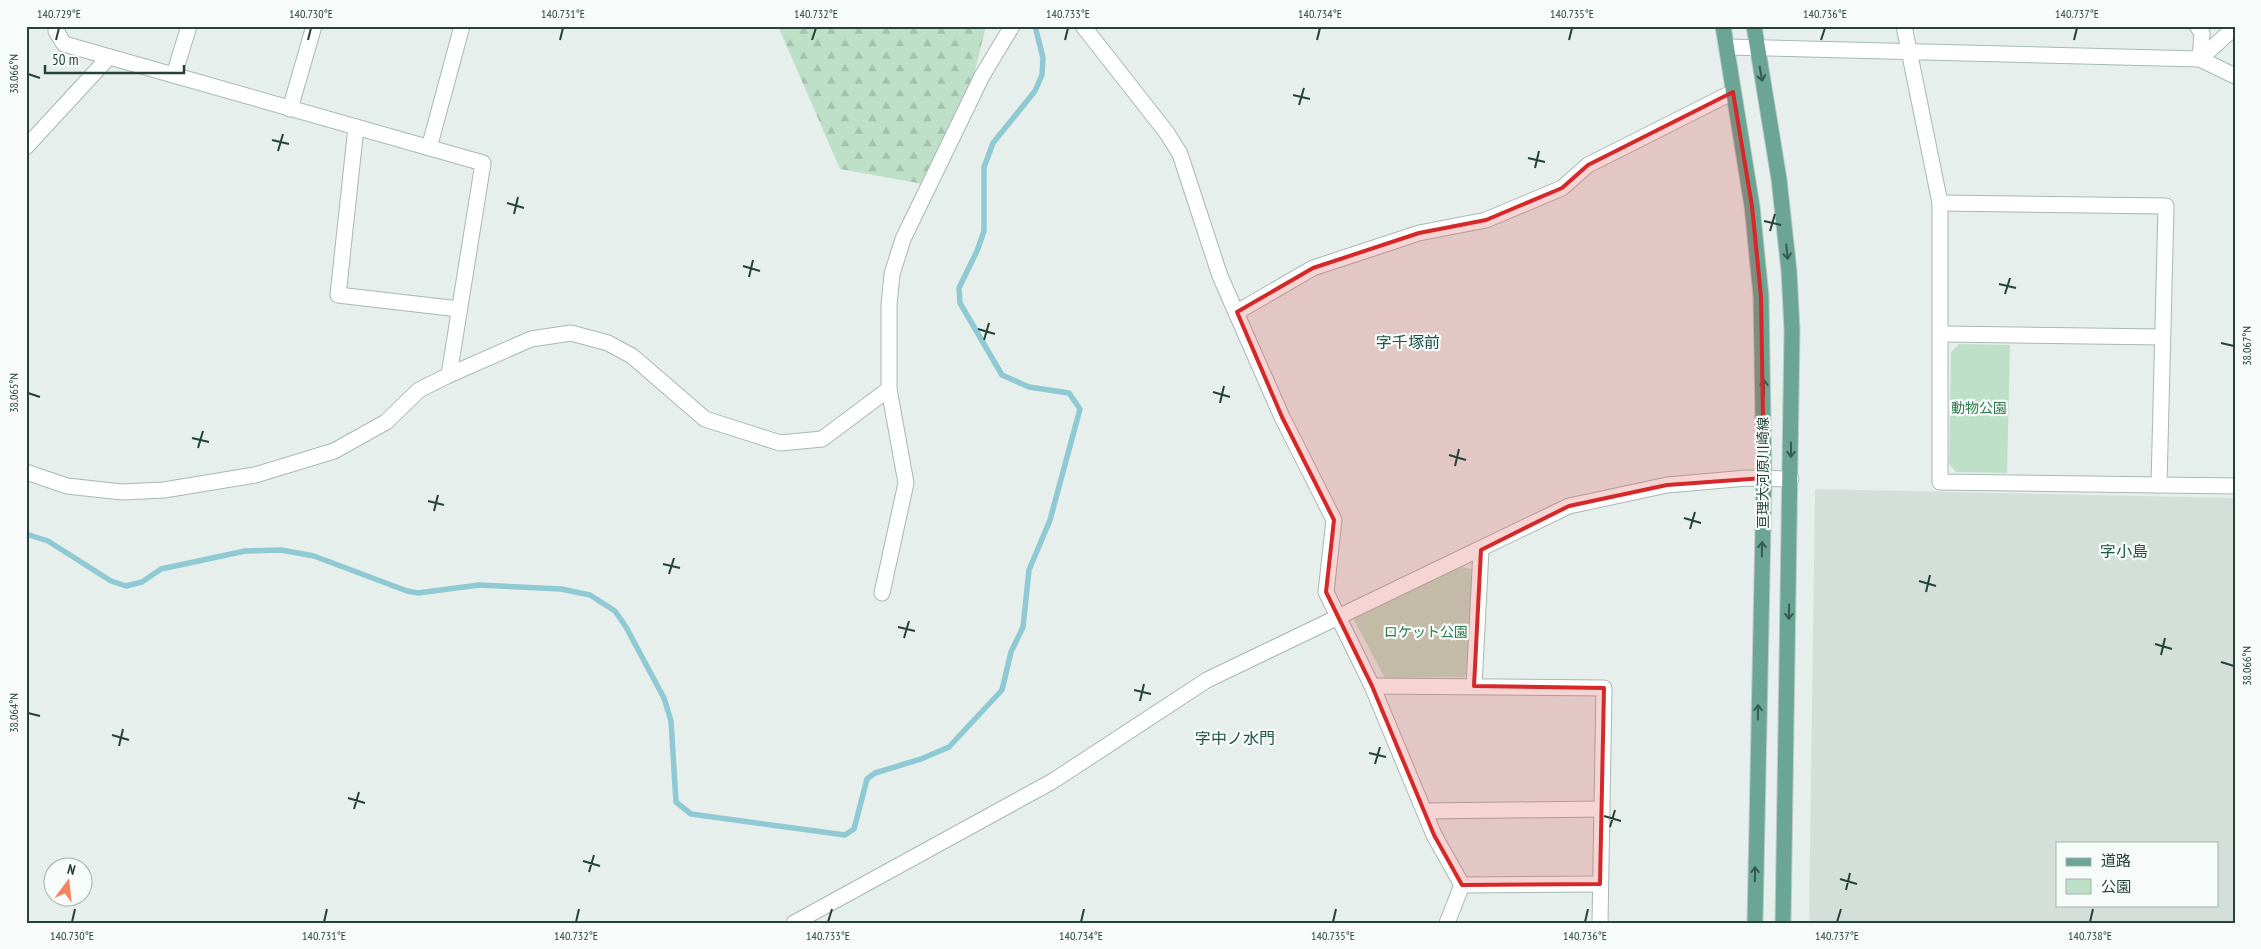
<svg xmlns="http://www.w3.org/2000/svg" width="2261" height="949" font-family="'PT Sans Narrow','Noto Sans JP',sans-serif">
  <defs>
    <pattern id="forest-firs" width="22" height="20" patternUnits="userSpaceOnUse" patternTransform="scale(1.25)"><rect width="22" height="20" fill="#bfe0c8"/><path d="M5 1l3.5 6h-7zM16 11l3.5 6h-7z" fill="#a4c1ad"/></pattern>
  </defs>
  <rect width="100%" height="100%" fill="#e6efeb"/>
  <path fill="#d4dfda" fill-rule="evenodd" d="M1815,489L2235,498V923H1809ZM2057,843H2217V905H2057Z"/>
  <path fill="url(#forest-firs)" d="M778,26H986L973,79L929,185L840,169Z"/>
  <g fill="#bfe0c8">
    <path d="M1959,344L2010,345L2007,473L1956,472L1949,464L1951,352Z"/>
    <path d="M1460,567L1471,569V667L1464,677L1385,678L1353,618Z"/>
  </g>
  <g fill="none" stroke-linecap="round" stroke-linejoin="round">
    <path stroke="#8ec9d4" stroke-width="5.5" d="M26,534L48,541L111,581L126,586L142,582L161,569L245,551L281,550L314,556L407,591L418,593L479,585L561,589L590,595L615,611L626,627L664,698L671,721L676,802L691,814L845,835L854,829L867,779L875,773L921,759L949,747L1002,690L1011,652L1023,627L1029,570L1050,520L1080,409L1069,393L1029,387L1002,375L960,303L959,288L977,251L984,231V167L993,143L1035,91L1042,75L1043,58L1035,26"/>
    <g stroke="#a8b8b2" stroke-width="17">
      <g id="street">
        <path d="M58,26L56,31L64,44L483,163L449,375"/>
        <path d="M1083,26L1167,133L1180,154L1220,276L1282,417L1334,520L1326,592L1372,686L1434,835L1462,885L1447,923"/>
        <path d="M1904,26L1940,203V482L2235,486"/>
        <path d="M2197,26L2202,33L2200,59"/>
        <path d="M2200,59L2235,27"/>
        <path d="M174,75L189,26"/>
        <path d="M290,109L314,26"/>
        <path d="M356,127L338,295L459,309"/>
        <path d="M26,147L109,57"/>
        <path d="M429,148L462,26"/>
        <path d="M1940,203L2166,206L2159,485"/>
        <path d="M1237,312L1313,268L1419,233L1486,220L1562,188L1588,165L1733,92"/>
        <path d="M1942,334L2162,337"/>
        <path d="M26,472L67,486L122,492L164,490L255,475L334,451L386,422L419,390L449,375L531,339L571,333L608,343L632,356L705,419L780,443L822,439L889,389"/>
        <path d="M882,593L906,483L889,389V305L892,274L903,239L982,76L1012,26"/>
        <path d="M1372,686L1604,688L1600,923"/>
        <path d="M1474,686L1481,550"/>
        <path d="M1424,811L1602,809"/>
        <path d="M1462,885L1600,884"/>
        <path d="M794,923L1053,781L1207,680L1569,506L1667,485L1747,478L1791,479"/>
      </g>
    </g>
    <g stroke="#a4bbb3" stroke-width="17">
      <path id="secondary" d="M1726,47L2200,59L2235,76"/>
    </g>
    <g stroke="#c2cac8" stroke-width="17">
      <g id="primary">
        <path d="M1723,26L1752,206L1761,296L1764,478L1755,923"/>
        <path d="M1754,26L1779,179L1789,271L1792,330L1783,923"/>
      </g>
    </g>
    <use href="#street" stroke="#fff" stroke-width="15"/>
    <use href="#secondary" stroke="#fff" stroke-width="15"/>
    <use href="#primary" stroke="#6aa596" stroke-width="15"/>
  </g>
  <defs><path id="oneway-shaft" d="M-6 0H5M1.5-3L5.5 0L1.5 3" fill="none" stroke-width="1.6" stroke-linecap="round" stroke-linejoin="round" transform="scale(1.25)"/></defs>
  <g stroke="#365b51">
    <use href="#oneway-shaft" transform="translate(1761 74) rotate(80)"/>
    <use href="#oneway-shaft" transform="translate(1787 252) rotate(84)"/>
    <use href="#oneway-shaft" transform="translate(1764 387) rotate(-90)"/>
    <use href="#oneway-shaft" transform="translate(1791 450) rotate(90)"/>
    <use href="#oneway-shaft" transform="translate(1762 549) rotate(-89)"/>
    <use href="#oneway-shaft" transform="translate(1789 612) rotate(91)"/>
    <use href="#oneway-shaft" transform="translate(1758 712) rotate(-89)"/>
    <use href="#oneway-shaft" transform="translate(1755 874) rotate(-89)"/>
  </g>
  <path fill="#d62828" fill-opacity="0.2" stroke="#d62828" stroke-width="4" stroke-linejoin="round" d="M1733,92L1752,206L1761,296L1764,478L1667,485L1569,506L1481,550L1474,686L1604,688L1600,884L1462,885L1434,835L1372,686L1326,592L1334,520L1282,417L1237,312L1313,268L1419,233L1486,220L1562,188L1588,165Z"/>
  <path fill="none" stroke="#24423a" stroke-width="2" d="M56,40L59,28M308,40L311,28M560,40L563,28M812,40L816,28M1065,40L1068,28M1317,40L1320,28M1569,40L1572,28M1821,40L1825,28M2074,40L2077,28M28,74L40,78M1293,95L1310,99M1299,105L1304,88M272,140L289,144M278,151L283,134M1528,158L1545,162M1535,168L1539,151M507,203L524,208M514,214L518,197M1764,221L1781,225M1770,231L1775,214M743,266L760,271M749,277L753,260M1999,284L2016,288M2005,294L2010,278M978,329L995,334M984,340L989,323M2221,343L2234,346M1213,392L1230,397M28,393L40,397M1220,403L1224,386M192,438L209,442M198,448L203,431M1449,455L1466,460M1455,466L1459,449M428,501L444,505M434,511L438,495M1684,518L1701,523M1690,529L1695,512M663,564L680,568M669,574L674,558M1919,581L1936,586M1926,592L1930,575M898,627L915,631M904,638L909,621M2155,644L2172,649M2161,655L2165,638M2221,662L2234,666M1134,690L1151,694M1140,701L1144,684M28,713L40,716M112,735L129,740M119,746L123,729M1369,753L1386,757M1375,764L1380,747M348,798L365,803M354,809L359,792M1604,816L1621,821M1610,827L1615,810M583,861L600,866M589,872L594,855M1840,879L1857,884M1846,890L1850,873M72,922L75,909M324,922L327,909M576,922L579,909M828,922L832,909M1081,922L1084,909M1333,922L1336,909M1585,922L1588,909M1837,922L1841,909M2090,922L2093,909"/>
  <g text-anchor="middle" stroke-width="4.5" stroke-linejoin="round" paint-order="stroke">
    <g font-size="14" fill="#2d7a4b" stroke="#f7fbf9">
      <text x="1979" y="413">動物公園</text>
      <text x="1426" y="637">ロケット公園</text>
    </g>
    <g font-size="14" fill="#24423a" stroke="#f7fbf9">
      <text transform="translate(1763 473) rotate(-90)" y="5">亘理大河原川崎線</text>
    </g>
    <g font-size="16" fill="#1f5548" stroke="#f7fbf9">
      <text x="1408" y="348">字千塚前</text>
      <text x="2124" y="557">字小島</text>
      <text x="1235" y="744">字中ノ水門</text>
    </g>
  </g>
  <rect width="2261" height="949" fill="none" stroke="#f7fbf9" stroke-width="55"/>
  <rect x="2056" y="842" width="162" height="65" fill="#f7fbf9" stroke="#a3b1ad"/>
  <rect x="2066" y="858" width="25" height="8" fill="#6aa596" stroke="#a3b1ad"/>
  <text x="2101" y="866" font-size="15" fill="#24423a">道路</text>
  <rect x="2066" y="879" width="25" height="15" fill="#bfe0c8" stroke="#a3b1ad"/>
  <text x="2101" y="892" font-size="15" fill="#24423a">公園</text>
  <g transform="translate(68 882) rotate(15)"><circle r="24" fill="#f7fbf9" stroke="#a3b1ad"/>
  <path d="M0-4L9 19L0 12L-9 19Z" fill="#f4845f"/>
  <text y="-8" font-size="14" font-weight="bold" text-anchor="middle" fill="#24423a">N</text>
  </g>
  <path d="M45 65v8h139v-8" fill="none" stroke="#24423a" stroke-width="2.5"/>
  <text x="52" y="65" font-size="15" fill="#24423a" stroke="#f7fbf9" stroke-width="4" paint-order="stroke">50 m</text>
  <rect x="28" y="28" width="2206" height="894" fill="none" stroke="#24423a" stroke-width="2"/>
  <g font-size="12" text-anchor="middle" fill="#24423a">
    <text x="59" y="18">140.729°E</text>
    <text x="311" y="18">140.730°E</text>
    <text x="563" y="18">140.731°E</text>
    <text x="816" y="18">140.732°E</text>
    <text x="1068" y="18">140.733°E</text>
    <text x="1320" y="18">140.734°E</text>
    <text x="1572" y="18">140.735°E</text>
    <text x="1825" y="18">140.736°E</text>
    <text x="2077" y="18">140.737°E</text>
    <text transform="translate(14 74) rotate(-90)" y="4">38.066°N</text>
    <text transform="translate(2247 346) rotate(-90)" y="4">38.067°N</text>
    <text transform="translate(14 393) rotate(-90)" y="4">38.065°N</text>
    <text transform="translate(2247 666) rotate(-90)" y="4">38.066°N</text>
    <text transform="translate(14 713) rotate(-90)" y="4">38.064°N</text>
    <text x="72" y="940">140.730°E</text>
    <text x="324" y="940">140.731°E</text>
    <text x="576" y="940">140.732°E</text>
    <text x="828" y="940">140.733°E</text>
    <text x="1081" y="940">140.734°E</text>
    <text x="1333" y="940">140.735°E</text>
    <text x="1585" y="940">140.736°E</text>
    <text x="1837" y="940">140.737°E</text>
    <text x="2090" y="940">140.738°E</text>
  </g>
</svg>
